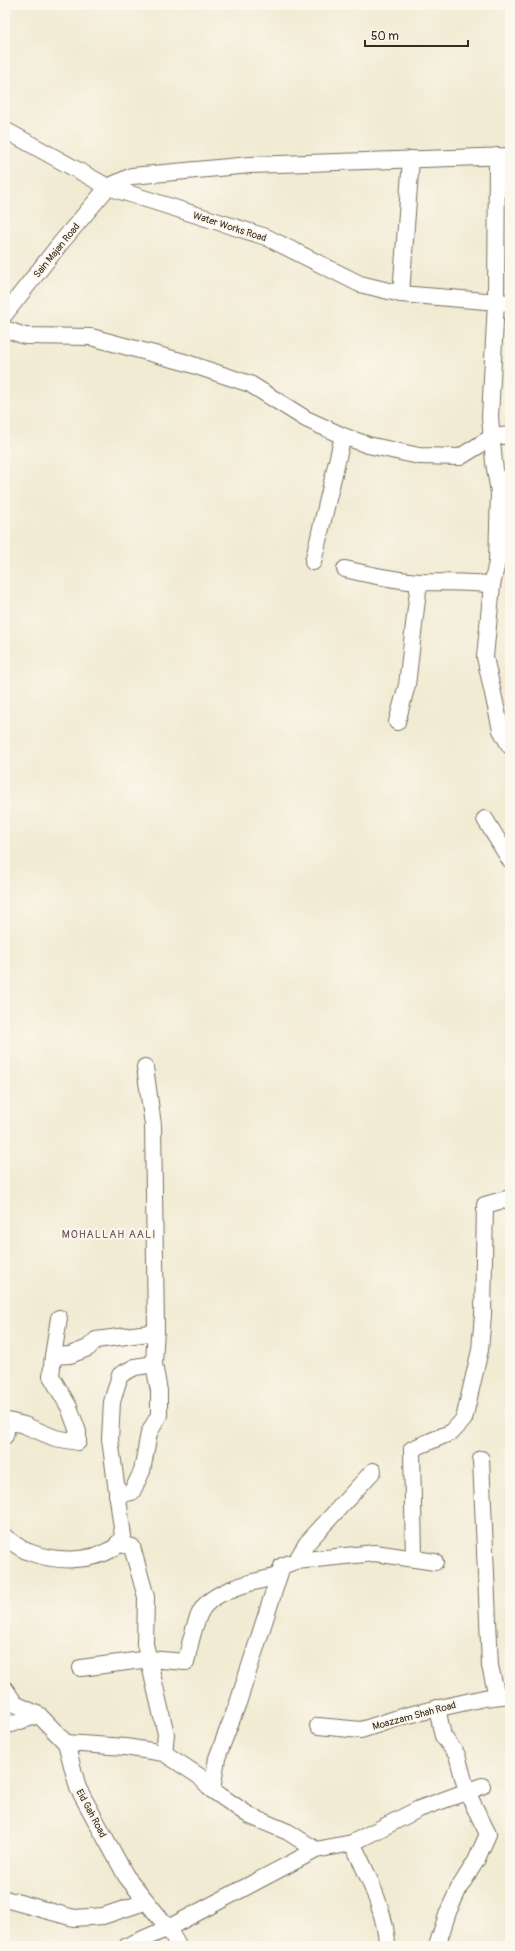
<svg xmlns="http://www.w3.org/2000/svg" width="515" height="1951" font-family="Pangolin,sans-serif">
  <rect width="100%" height="100%" fill="#fbf7ec"/>
  <filter id="ink" filterUnits="userSpaceOnUse"><feTurbulence type="fractalNoise" baseFrequency=".025" numOctaves="2"/><feDisplacementMap in="SourceGraphic" scale="8" xChannelSelector="R" yChannelSelector="G"/><feConvolveMatrix kernelMatrix="1 2 1 2 8 2 1 2 1" color-interpolation-filters="sRGB"/></filter>
  <filter id="wash" filterUnits="userSpaceOnUse"><feTurbulence type="fractalNoise" baseFrequency=".012" numOctaves="4" result="noise"/><feDisplacementMap in="SourceGraphic" scale="16" xChannelSelector="R" yChannelSelector="G"/><feGaussianBlur stdDeviation="0.9" result="paint"/><feColorMatrix in="noise" values="0 0 0 0 0 0 0 0 0 0 0 0 0 0 0 0 0 1.4 0 .05"/><feComposite in="paint" operator="in"/></filter>
  <g filter="url(#wash)">
    <rect width="100%" height="100%" fill="#f1ebd3"/>
  </g>
  <g filter="url(#ink)">
    <g fill="none" stroke-linecap="round" stroke-linejoin="round">
      <g stroke="#7b6e5d" stroke-width="18">
        <g id="minor">
          <path d="M5,130L108,187L266,237L360,284L401,294L510,303"/>
          <path d="M497,156L496,302L490,417L494,463L499,492L497,562L492,585L485,657L501,730L510,746"/>
          <path d="M401,294L411,159"/>
          <path d="M5,314L59,245L108,187L132,176L250,165L510,156"/>
          <path d="M5,329L25,336L91,337L184,362L250,384L306,419L343,436L368,445L419,456L460,457L492,437L510,435"/>
          <path d="M313,562L343,436"/>
          <path d="M345,569C370,575 396,581 421,582C445,583 469,581 492,585"/>
          <path d="M397,722L407,685L419,582"/>
          <path d="M485,819L510,860"/>
          <path d="M59,1318L53,1356L70,1355L88,1348L96,1340L156,1332"/>
          <path d="M5,1436L8,1421L24,1425L55,1438L78,1442V1432L69,1407L51,1376L53,1356"/>
          <path d="M481,1459L490,1666L497,1696"/>
          <path d="M117,1495L132,1492L142,1471L149,1433L159,1415V1391L154,1364L156,1327L153,1125L145,1067"/>
          <path d="M5,1537C12,1542 20,1549 29,1552C54,1562 90,1563 114,1548C118,1546 121,1540 123,1536L110,1439L112,1402L120,1375L135,1367L154,1364"/>
          <path d="M118,1543L132,1547L146,1597L145,1644L166,1734L164,1753"/>
          <path d="M414,1559L412,1449L452,1432L464,1419L480,1350L483,1315L485,1205L510,1198"/>
          <path d="M296,1561L307,1543L373,1471"/>
          <path d="M81,1668L149,1659L186,1662C190,1645 193,1626 201,1611C212,1590 257,1581 278,1576"/>
          <path d="M5,1689L15,1704L39,1715L66,1743L78,1788L126,1876L168,1928L178,1946"/>
          <path d="M437,1708L443,1736L457,1755L467,1792L488,1834L476,1861L459,1888L448,1912L437,1946"/>
          <path d="M5,1726L39,1715"/>
          <path d="M318,1726L361,1730L404,1716L484,1698L510,1695"/>
          <path d="M66,1743L125,1747L164,1753L199,1776L212,1790L250,1816L288,1832L316,1850"/>
          <path d="M212,1790L217,1758L238,1703L282,1566L296,1561L375,1553L435,1562"/>
          <path d="M352,1843C366,1870 387,1916 387,1946"/>
          <path d="M5,1899L74,1918L103,1916L145,1902"/>
          <path d="M127,1946L168,1928L316,1850L352,1843L419,1809L482,1786"/>
        </g>
      </g>
      <use href="#minor" stroke="#fff" stroke-width="16"/>
    </g>
  </g>
  <g text-anchor="middle" stroke-width="4" stroke-linejoin="round" paint-order="stroke">
    <g font-size="10" fill="#3b2a1e" stroke="#fbf7ec">
      <text transform="translate(230 226) rotate(18)" y="4">Water Works Road</text>
      <text transform="translate(56 250) rotate(-51)" y="4">Sain Majan Road</text>
      <text transform="translate(414 1715) rotate(-15)" y="4">Moazzam Shah Road</text>
      <text transform="translate(92 1813) rotate(62)" y="4">Eid Gah Road</text>
    </g>
    <g font-size="11" letter-spacing="1" fill="#6a505b" stroke="#fbf7ec">
      <text x="109" y="1238">MOHALLAH AALI</text>
    </g>
  </g>
  <rect width="515" height="1951" fill="none" stroke="#fbf7ec" stroke-width="20"/>
  <path d="M365 40v6h103v-6" fill="none" stroke="#3b2a1e" stroke-width="2"/>
  <text x="371" y="40" font-size="12" fill="#3b2a1e" stroke="#fbf7ec" stroke-width="3" paint-order="stroke">50 m</text>
</svg>
